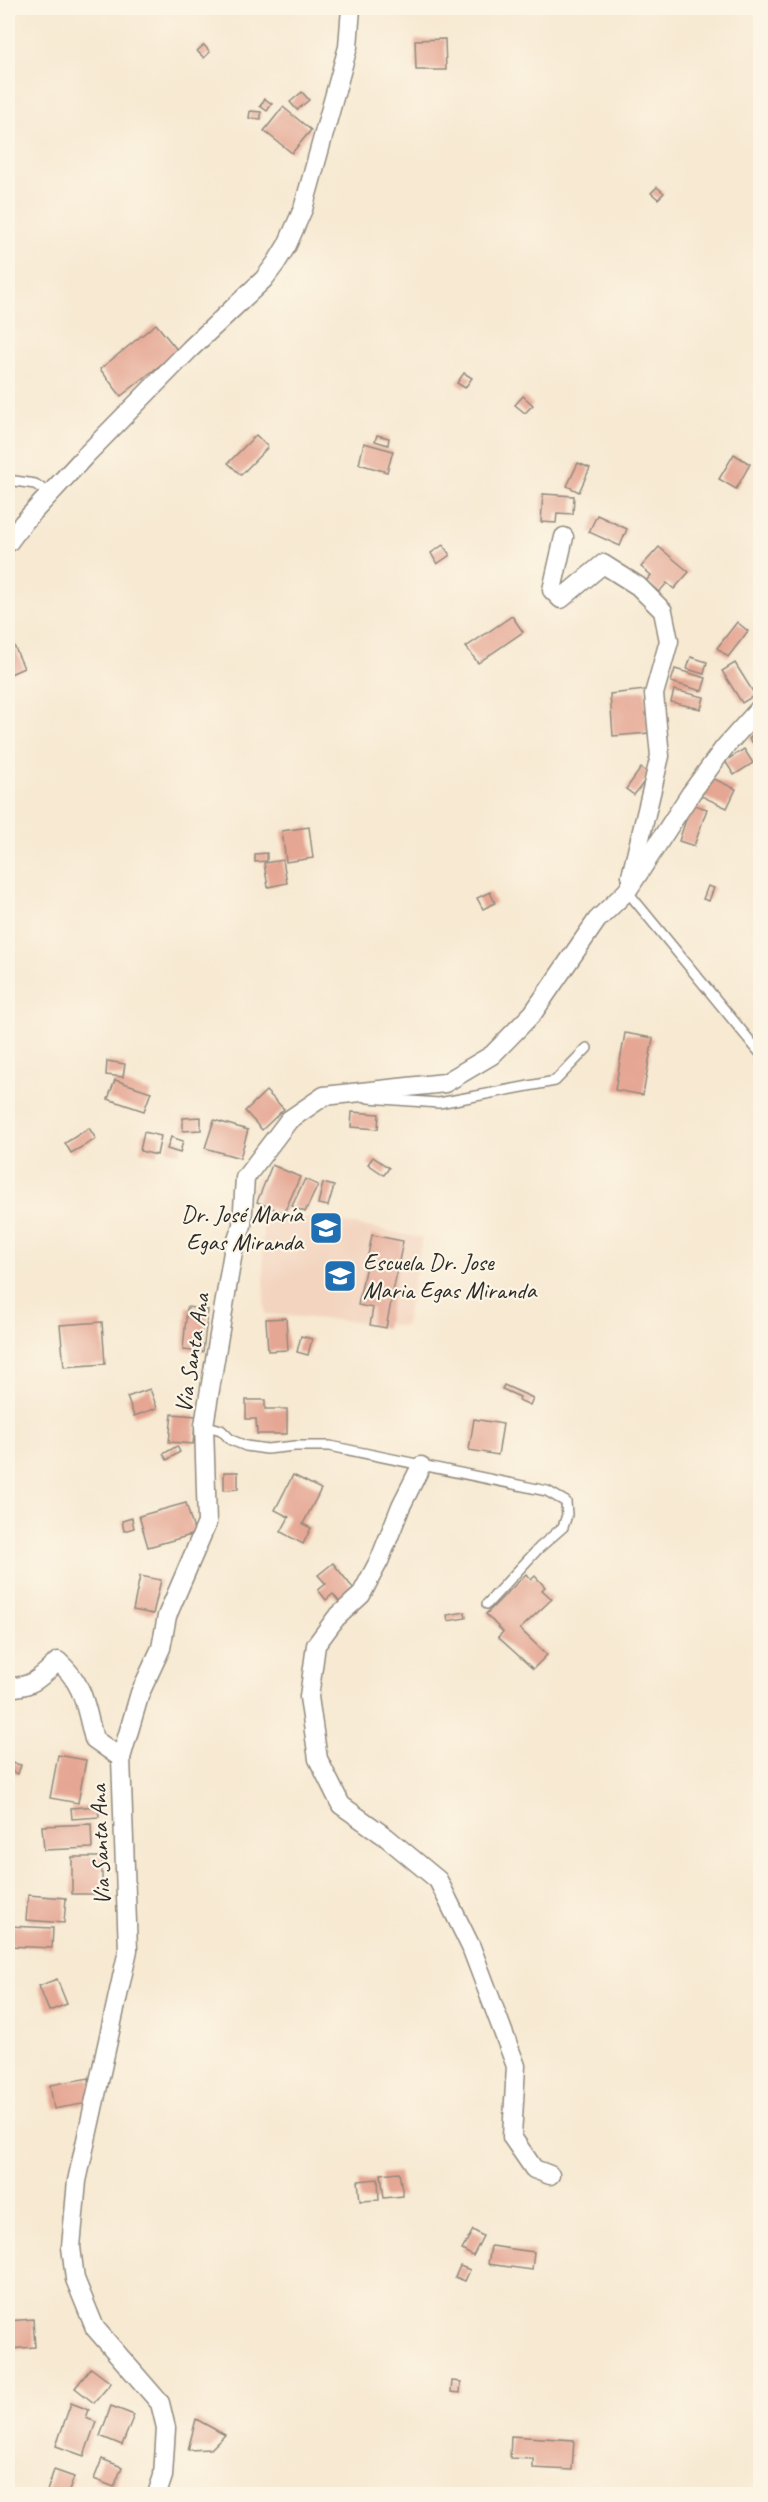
<svg xmlns="http://www.w3.org/2000/svg" width="768" height="2502" font-family="Caveat,sans-serif">
  <rect width="100%" height="100%" fill="#fcf5e5"/>
  <filter id="ink" filterUnits="userSpaceOnUse"><feTurbulence type="fractalNoise" baseFrequency=".0167" numOctaves="2"/><feDisplacementMap in="SourceGraphic" scale="12" xChannelSelector="R" yChannelSelector="G"/><feConvolveMatrix kernelMatrix="1 2 1 2 8 2 1 2 1" color-interpolation-filters="sRGB"/></filter>
  <filter id="wash" filterUnits="userSpaceOnUse"><feTurbulence type="fractalNoise" baseFrequency=".008" numOctaves="4" result="noise"/><feDisplacementMap in="SourceGraphic" scale="24" xChannelSelector="R" yChannelSelector="G"/><feGaussianBlur stdDeviation="1.35" result="paint"/><feColorMatrix in="noise" values="0 0 0 0 0 0 0 0 0 0 0 0 0 0 0 0 0 1.4 0 .05"/><feComposite in="paint" operator="in"/></filter>
  <g filter="url(#wash)">
    <rect width="100%" height="100%" fill="#f7e9d2"/>
    <path fill="#f3d4bf" d="M259,1175L279,1215L336,1221L422,1238L405,1326L265,1314L262,1213L249,1191Z"/>
    <g id="blocks">
      <g fill="#e5a693">
        <path d="M445,39L446,70H416L415,40Z"/>
        <path d="M204,45L210,52L204,58L197,51Z"/>
        <path d="M302,92L309,100L297,110L290,102Z"/>
        <path d="M265,99L272,104L267,111L260,106Z"/>
        <path d="M283,107L311,130L292,153L264,131Z"/>
        <path d="M250,111L261,112V119L249,118Z"/>
        <path d="M657,187L664,193L658,199L651,193Z"/>
        <path d="M156,324L178,351L121,396L100,369Z"/>
        <path d="M464,373L472,378L465,388L457,383Z"/>
        <path d="M523,396L533,405L525,413L515,405Z"/>
        <path d="M256,435L268,447L241,475L228,463Z"/>
        <path d="M377,435L389,438L388,445L375,441Z"/>
        <path d="M364,443L393,451L387,472L359,464Z"/>
        <path d="M734,454L750,464L736,489L719,479Z"/>
        <path d="M578,463L590,468L579,492L567,486Z"/>
        <path d="M543,494L574,496L573,514L557,513L556,523L541,522Z"/>
        <path d="M597,515L627,529L620,546L589,532Z"/>
        <path d="M443,545L450,555L437,564L431,553Z"/>
        <path d="M659,547L689,572L674,589L667,583L659,592L646,581L651,575L641,567Z"/>
        <path d="M512,616L523,632L478,663L466,647Z"/>
        <path d="M737,622L748,631L728,657L717,648Z"/>
        <path d="M12,641L24,668L8,675V643Z"/>
        <path d="M691,657L707,662L704,674L687,669Z"/>
        <path d="M735,663L755,695L742,703L722,671Z"/>
        <path d="M675,669L706,678L702,691L671,682Z"/>
        <path d="M645,690L649,733L613,736L610,694Z"/>
        <path d="M674,690L704,697L701,709L671,702Z"/>
        <path d="M760,728V750L749,739Z"/>
        <path d="M744,749L753,763L734,775L725,761Z"/>
        <path d="M641,768L650,774L634,795L626,789Z"/>
        <path d="M708,776L736,789L727,808L699,795Z"/>
        <path d="M691,804L707,809L694,846L679,841Z"/>
        <path d="M309,827L313,858L286,862L282,831Z"/>
        <path d="M267,853V861L255,862V854Z"/>
        <path d="M283,860L287,883L268,887L264,863Z"/>
        <path d="M708,886L714,888L709,901L703,899Z"/>
        <path d="M490,892L495,903L483,909L477,898Z"/>
        <path d="M625,1033L653,1038L643,1095L615,1090Z"/>
        <path d="M107,1061L125,1064L123,1077L106,1075Z"/>
        <path d="M115,1080L151,1092L144,1111L108,1099Z"/>
        <path d="M266,1091L284,1109L262,1130L245,1111Z"/>
        <path d="M352,1112L379,1114L378,1129L351,1127Z"/>
        <path d="M201,1117V1130L183,1131V1118Z"/>
        <path d="M214,1120L248,1130L240,1158L205,1148Z"/>
        <path d="M89,1128L96,1139L71,1153L65,1143Z"/>
        <path d="M144,1132L161,1136L157,1155L140,1151Z"/>
        <path d="M171,1137L183,1141L180,1153L167,1149Z"/>
        <path d="M373,1157L389,1168L384,1175L368,1164Z"/>
        <path d="M272,1165L300,1177L284,1213L257,1202Z"/>
        <path d="M305,1179L318,1185L305,1212L292,1206Z"/>
        <path d="M323,1183L334,1186L328,1206L318,1204Z"/>
        <path d="M372,1235L403,1241L386,1328L370,1325L373,1308L358,1305Z"/>
        <path d="M187,1307L208,1310L203,1352L183,1350Z"/>
        <path d="M286,1318L288,1350L268,1351L266,1319Z"/>
        <path d="M102,1322L105,1364L64,1367L60,1325Z"/>
        <path d="M301,1336L312,1339L308,1355L297,1352Z"/>
        <path d="M504,1385L533,1398L530,1405L519,1400L520,1397L502,1389Z"/>
        <path d="M150,1389L157,1408L134,1416L127,1397Z"/>
        <path d="M246,1400H265V1409H287V1434H257L256,1419H246Z"/>
        <path d="M172,1414L196,1416L193,1444L169,1442Z"/>
        <path d="M474,1419L503,1424L498,1455L469,1450Z"/>
        <path d="M177,1446L180,1452L167,1460L163,1454Z"/>
        <path d="M224,1472H238V1489L224,1490Z"/>
        <path d="M293,1475L321,1489L303,1524L311,1528L303,1544L281,1532L289,1517L275,1510Z"/>
        <path d="M186,1503L195,1534L148,1547L139,1516Z"/>
        <path d="M132,1518L134,1528L124,1531L122,1521Z"/>
        <path d="M333,1563L356,1592L341,1604L333,1594L326,1600L318,1590L326,1584L318,1575Z"/>
        <path d="M526,1574L531,1580L535,1576L545,1587L542,1590L552,1599L520,1629L547,1655L533,1669L498,1637L503,1632L486,1614Z"/>
        <path d="M140,1576L161,1580L153,1614L133,1610Z"/>
        <path d="M465,1612L466,1618L448,1621L447,1615Z"/>
        <path d="M58,1755L86,1760L78,1803L50,1798Z"/>
        <path d="M13,1763L21,1765L18,1774L10,1771Z"/>
        <path d="M98,1806L99,1817L72,1819L71,1808Z"/>
        <path d="M91,1824L92,1848L44,1850L42,1826Z"/>
        <rect x="72" y="1857" width="30" height="37"/>
        <path d="M28,1895L66,1898L64,1923L26,1920Z"/>
        <path d="M8,1926L53,1928L52,1948L8,1946Z"/>
        <path d="M57,1979L67,2004L49,2011L39,1986Z"/>
        <path d="M89,2078L94,2102L54,2109L50,2085Z"/>
        <path d="M399,2172L403,2196L384,2198L381,2174Z"/>
        <path d="M378,2179L379,2200L360,2201L358,2181Z"/>
        <path d="M473,2230L483,2236L473,2256L462,2250Z"/>
        <path d="M491,2246L534,2252L532,2270L488,2264Z"/>
        <path d="M460,2266L470,2270L465,2281L455,2277Z"/>
        <path d="M33,2319L35,2347L9,2349L8,2321Z"/>
        <path d="M91,2368L111,2383L94,2403L75,2388Z"/>
        <path d="M452,2381L461,2382L460,2393L451,2392Z"/>
        <path d="M71,2403L89,2410L86,2418L96,2422L84,2456L56,2446Z"/>
        <path d="M111,2406L134,2415L122,2445L100,2436Z"/>
        <path d="M196,2419L225,2435L211,2449L188,2450Z"/>
        <path d="M511,2436L574,2440L572,2470L533,2468V2459L510,2458Z"/>
        <path d="M102,2459L122,2467L114,2487L94,2479Z"/>
        <path d="M54,2470L74,2477L68,2494H46Z"/>
      </g>
    </g>
  </g>
  <g filter="url(#ink)">
    <use href="#blocks" fill-opacity="0" stroke="#918a7e" stroke-width="1.5"/>
    <g fill="none" stroke-linecap="round" stroke-linejoin="round">
      <g stroke="#918a7e" stroke-width="12">
        <g id="lane">
          <path d="M8,480L35,484L50,494"/>
          <path d="M627,891L760,1053"/>
          <path d="M368,1098L439,1103L555,1081L587,1048"/>
          <path d="M204,1425L221,1430L231,1440L246,1446L267,1449L295,1446H330L547,1491L566,1502L567,1515L563,1527L539,1548L487,1604"/>
        </g>
      </g>
      <g stroke="#918a7e" stroke-width="21">
        <g id="street">
          <path d="M564,537L552,590L561,599L603,564L638,586L663,611L669,641L654,694L660,756L631,876"/>
          <path d="M8,543L23,523L85,456L190,349L264,279L276,263L287,245L303,209L348,47L351,8"/>
          <path d="M421,1466L401,1506L380,1559L361,1595L336,1618L316,1645L309,1697L318,1759L341,1805L386,1837L438,1880L471,1947L516,2066L512,2137L534,2169L550,2175"/>
          <path d="M8,1687C32,1688 41,1677 58,1661C85,1685 85,1706 94,1739L121,1758"/>
          <path d="M157,2494L163,2476L166,2428L160,2403L95,2328L75,2279L71,2247L77,2181L128,1950L121,1758L140,1693L161,1648L167,1616L207,1523L204,1425L233,1252L242,1225L245,1178L289,1120L324,1096L445,1083L492,1055L533,1013L597,920L627,891L691,793L724,748L760,708"/>
        </g>
      </g>
      <use href="#lane" stroke="#fff" stroke-width="9"/>
      <use href="#street" stroke="#fff" stroke-width="18"/>
    </g>
  </g>
  <defs>
    <g id="school-square" transform="scale(1.725)"><rect x="-9" y="-9" width="18" height="18" rx="4" fill="#1f6fb2" stroke="#fcf5e5"/><path d="M0-5L7-2L0 1L-7-2ZM-4 1L0 2.5L4 1V4Q0 6-4 4Z" fill="#fff"/></g>
  </defs>
  <g fill-rule="evenodd">
    <use href="#school-square" x="326" y="1228"/>
    <use href="#school-square" x="340" y="1276"/>
  </g>
  <g text-anchor="middle" stroke-width="4.5" stroke-linejoin="round" paint-order="stroke">
    <g font-size="24" fill="#2b2b2b" stroke="#fcf5e5" text-anchor="end">
      <text x="303" y="1222">Dr. José María<tspan x="303" dy="28">Egas Miranda</tspan></text>
      <text x="363" y="1270" text-anchor="start">Escuela Dr. Jose<tspan x="363" dy="28">Maria Egas Miranda</tspan></text>
    </g>
    <g font-size="24" fill="#2b2b2b" stroke="#fcf5e5">
      <text transform="translate(192 1353) rotate(-81)" y="8">Via Santa Ana</text>
      <text transform="translate(100 1845) rotate(-92)" y="8">Via Santa Ana</text>
    </g>
  </g>
  <rect width="768" height="2502" fill="none" stroke="#fcf5e5" stroke-width="30"/>
</svg>
